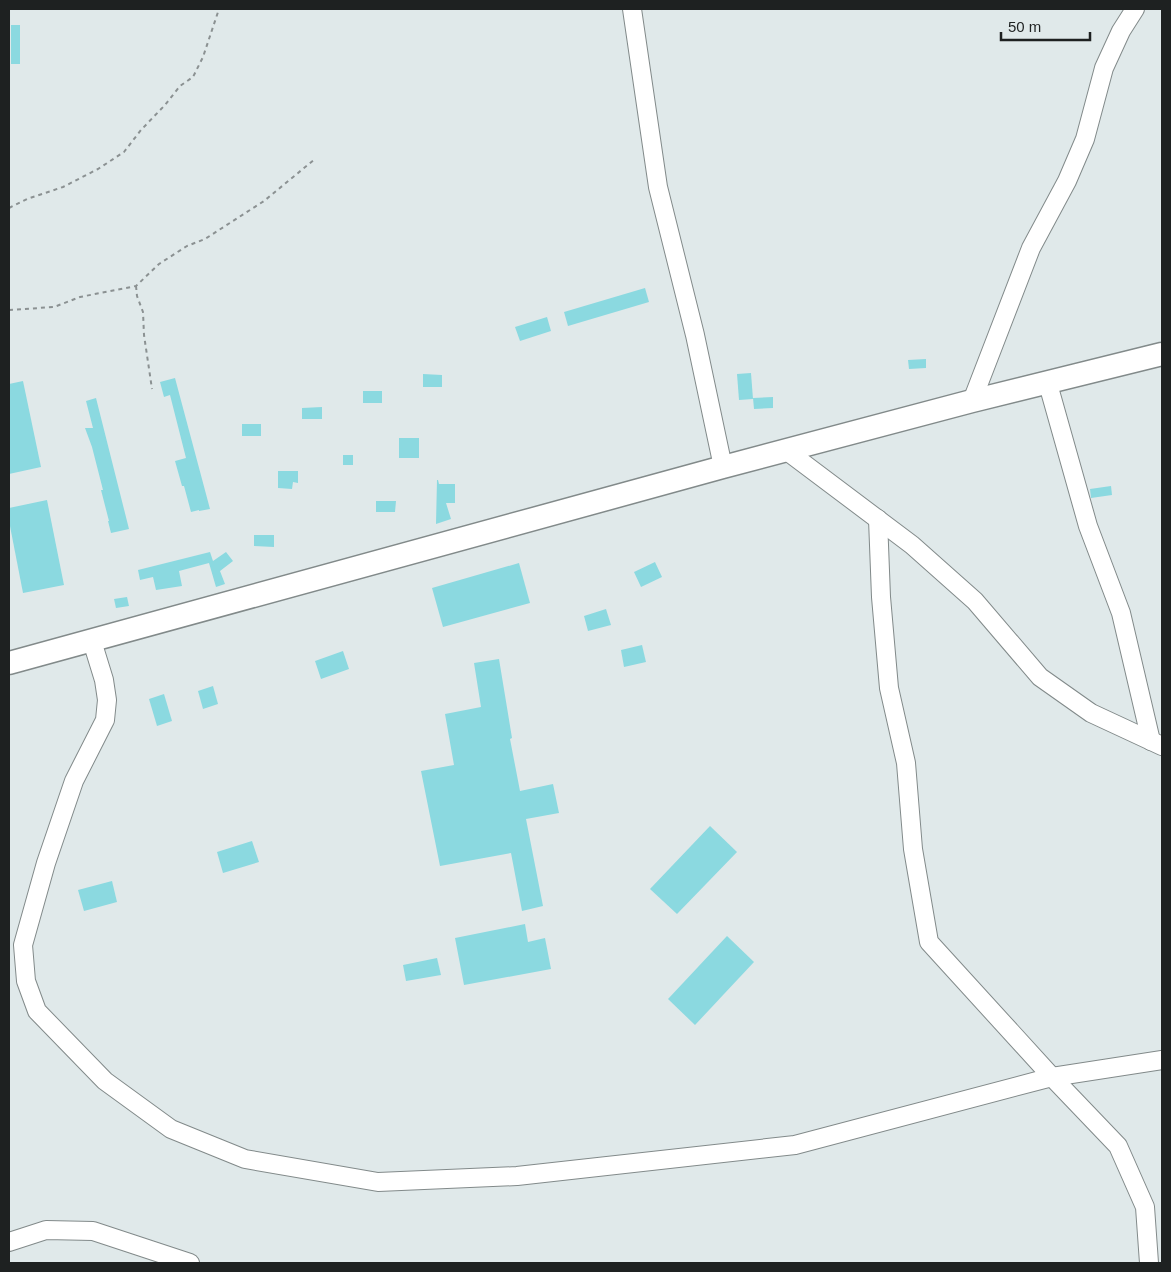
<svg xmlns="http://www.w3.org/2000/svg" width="1171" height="1272" font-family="Arial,sans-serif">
  <rect width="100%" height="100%" fill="#e0e9ea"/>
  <g fill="#8bd9e0">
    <rect x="11" y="25" width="9" height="39"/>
    <path d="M645,288L649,302L568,326L564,312Z"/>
    <path d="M547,317L551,331L520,341L515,327Z"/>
    <path d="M926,359V368L909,369L908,360Z"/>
    <path d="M751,373L753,399L739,400L737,374Z"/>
    <path d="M423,374L442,375V387H423Z"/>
    <path d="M175,378L210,509L199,511V510L191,512L184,486H182L175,461L186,458L170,395L164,397L160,382Z"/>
    <path d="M23,381L41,467L9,474V384Z"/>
    <rect x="363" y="391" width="19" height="12"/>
    <path d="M773,397V408L754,409L753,398Z"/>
    <path d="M96,398L129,529L111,533L108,521H109L101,490H103L92,447L85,428H93L86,401Z"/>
    <path d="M322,407V419H302V408Z"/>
    <rect x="242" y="424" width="19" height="12"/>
    <rect x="399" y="438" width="20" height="20"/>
    <rect x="343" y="455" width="10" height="10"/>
    <path d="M278,471H298V483L293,482L292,489L278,488Z"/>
    <path d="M437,480H438L439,484H455V503H446L451,519L436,524Z"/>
    <path d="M1111,486L1112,495L1091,498L1090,489Z"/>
    <path d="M47,500L64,585L23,593L9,521V508Z"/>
    <path d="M376,501H396L395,512H376Z"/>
    <path d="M254,535H274V547L254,546Z"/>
    <path d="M210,552L213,561L226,552L233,561L220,571L225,584L216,587L209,563L179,571L182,586L156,590L153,577L140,580L138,570Z"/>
    <path d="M655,562L662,577L641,587L634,572Z"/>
    <path d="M519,563L530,603L443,627L432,588Z"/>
    <path d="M127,597L129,606L116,608L114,599Z"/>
    <path d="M606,609L611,625L588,631L584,616Z"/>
    <path d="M642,645L646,662L624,667L621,650Z"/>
    <path d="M343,651L349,669L321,679L315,661Z"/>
    <path d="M499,659L512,738L510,739L520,791L553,784L559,813L526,819L543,906L522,911L511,853L440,866L421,771L454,765L445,714L481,707L474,663Z"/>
    <path d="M213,686L218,704L203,709L198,691Z"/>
    <path d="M164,694L172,721L157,726L149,699Z"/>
    <path d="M710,826L737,852L677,914L650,889Z"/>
    <path d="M252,841L259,862L223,873L217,852Z"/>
    <path d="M112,881L117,902L84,911L78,890Z"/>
    <path d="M525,924L528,942L545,938L551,969L464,985L455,938Z"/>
    <path d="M727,936L754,962L695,1025L668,999Z"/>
    <path d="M437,958L441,975L406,981L403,965Z"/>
  </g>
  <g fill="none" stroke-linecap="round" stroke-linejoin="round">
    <g stroke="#828a8a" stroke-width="20">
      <g id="minor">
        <path d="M632,9L658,187L695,335L723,467"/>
        <path d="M1048,384L1088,526L1121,613L1151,741"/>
        <path d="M972,401L1031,248L1067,181L1085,139L1104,68L1121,31L1135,9"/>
        <path d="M787,451L912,545L975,601L1040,677L1091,713L1162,746"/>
        <path d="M878,519L881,597L889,688L906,763L913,849L929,942L1052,1077L1118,1146L1145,1207L1149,1263"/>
        <path d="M92,641L104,680L107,700L105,720L74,781L46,863L23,945L26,981L37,1011L105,1081L171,1129L245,1159L378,1182L517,1176L795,1145L1052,1077L1162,1060"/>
        <path d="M9,1242L46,1230L93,1231L190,1263"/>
      </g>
    </g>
    <g stroke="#828a8a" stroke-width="25">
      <path id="major" d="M9,663L723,467L972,401L1162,354"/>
    </g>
    <g stroke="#8b9192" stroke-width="2" stroke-dasharray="4 4" stroke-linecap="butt">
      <path d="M9,208L27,199L63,187L98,169L124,152L141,130L165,105L180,86L193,77L203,57L219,9"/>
      <path d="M136,286L137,296L143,312L144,335L152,389"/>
      <path d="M9,310L54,307L80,297L136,286L159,264L187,246L205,239L264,201L315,159"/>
    </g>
    <use href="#minor" stroke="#fff" stroke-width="18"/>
    <use href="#major" stroke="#fff" stroke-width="22"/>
  </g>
  <rect width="1171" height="1272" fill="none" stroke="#1e2121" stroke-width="20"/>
  <path d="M1001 32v8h89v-8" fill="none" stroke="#1e2121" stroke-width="2.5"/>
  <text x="1008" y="32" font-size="15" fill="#1e2121" stroke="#e0e9ea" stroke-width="4" paint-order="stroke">50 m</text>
</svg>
